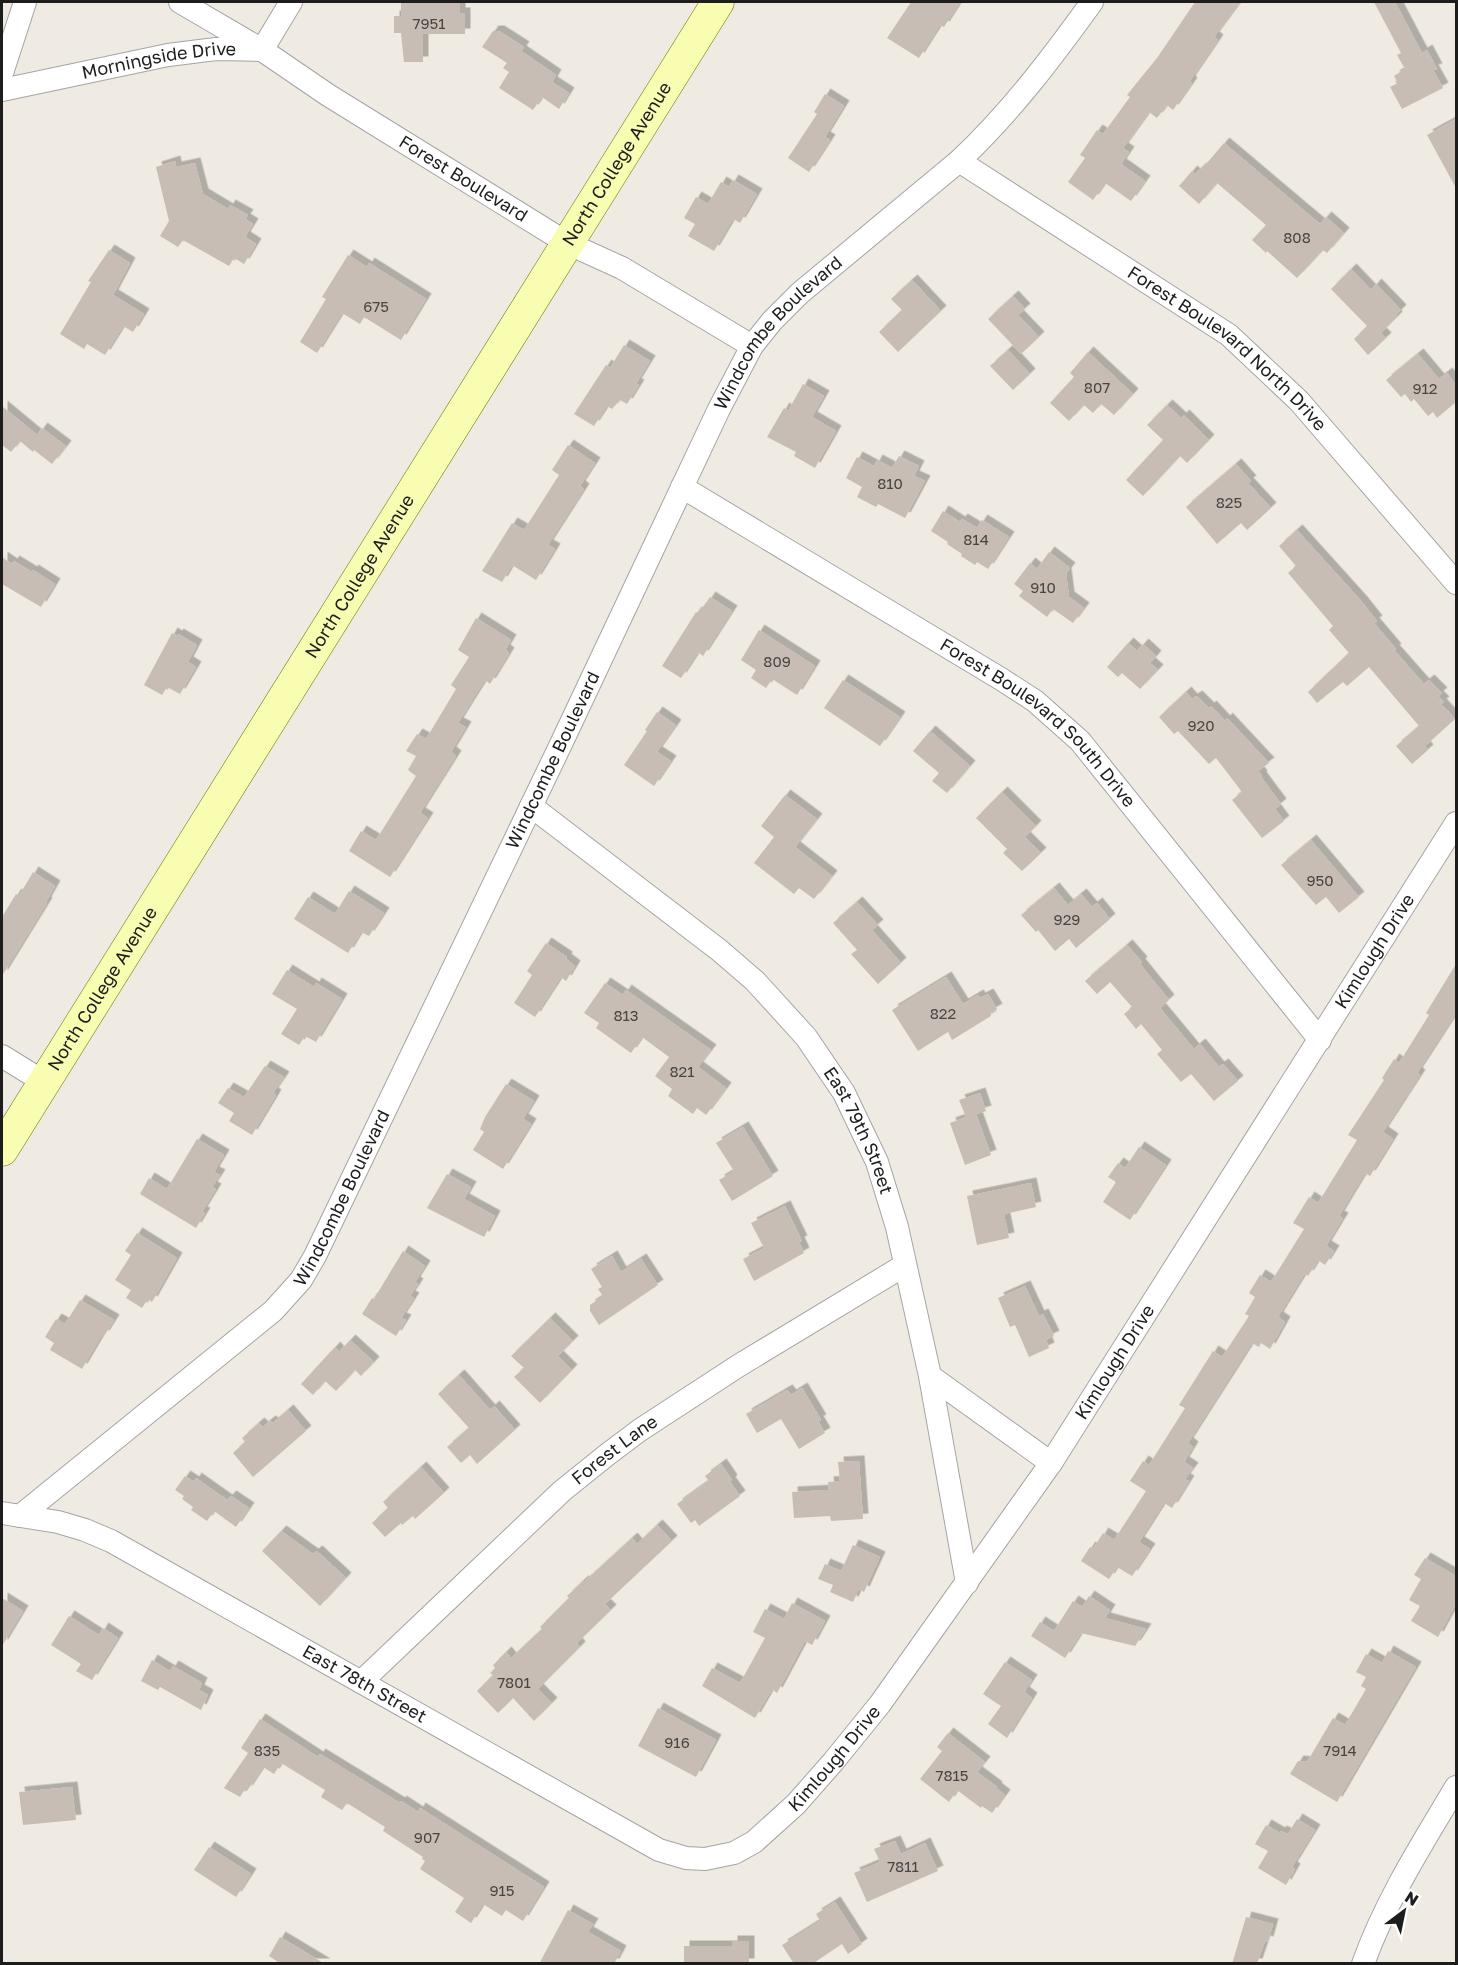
<svg xmlns="http://www.w3.org/2000/svg" width="1458" height="1965" font-family="'Golos Text',sans-serif">
  <defs>
    <filter id="shadow"><feDropShadow dx="5.5" dy="-5.5" stdDeviation="0" flood-color="#0004"/></filter>
  </defs>
  <rect width="100%" height="100%" fill="#efebe2"/>
  <g fill="#c7bdb5" filter="url(#shadow)">
    <path d="M401,2H460V13H465V34H423V62H404L401,33H394V16H401Z"/>
    <path d="M911,2H960L944,27L940,25L919,58L887,38Z"/>
    <path d="M1195,2H1240L1214,37L1218,40L1190,81L1192,83L1173,110L1167,105L1157,118L1149,112L1123,148L1129,152L1121,164L1145,181L1131,201L1105,183L1093,200L1068,182L1085,158L1080,155L1097,130L1103,134L1130,97L1127,95L1157,58Z"/>
    <path d="M1374,2H1395L1422,53L1427,50L1437,69L1433,70L1443,88L1402,109L1390,87L1398,83L1394,76L1405,69L1397,55L1401,53Z"/>
    <path d="M493,31H499L524,47L521,51L556,75L552,82L569,93L559,109L542,97L533,110L499,88L509,72L503,68L507,63L482,47Z"/>
    <path d="M825,94L844,106L825,137L830,140L809,172L788,158L817,114L814,112Z"/>
    <path d="M1456,119V188L1427,135Z"/>
    <path d="M1224,143L1320,224L1326,217L1344,233L1327,253L1323,250L1297,278L1267,251L1266,253L1252,240L1266,225L1217,183L1199,204L1179,186L1192,171L1195,174L1201,168L1202,169Z"/>
    <path d="M175,161L176,167L195,163L203,194L228,209L230,205L248,215L245,219L253,224L245,237L256,244L244,264L234,258L229,266L183,240L178,247L160,236L169,221L156,167Z"/>
    <path d="M733,180L757,194L740,223L733,219L714,251L688,236L695,224L684,218L696,197L708,204L721,182L729,187Z"/>
    <path d="M109,250L130,263L113,295L144,314L133,332L123,326L105,355L87,344L84,349L60,334L91,282L88,281Z"/>
    <path d="M348,255L367,267L369,263L426,299L401,340L364,317L360,324L342,313L317,353L300,342L326,299L322,297Z"/>
    <path d="M1351,269L1371,290L1376,284L1401,310L1396,315L1397,317L1381,333L1386,338L1368,355L1354,339L1367,326L1331,289Z"/>
    <path d="M912,280L941,311L898,352L879,332L902,310L891,299Z"/>
    <path d="M1013,296L1025,309L1018,315L1039,337L1021,354L988,319Z"/>
    <path d="M624,345L650,361L636,384L639,385L627,404L620,400L612,409L607,406L594,426L574,414L606,365L610,368Z"/>
    <path d="M1008,350L1030,374L1013,390L990,366Z"/>
    <path d="M1088,352L1133,394L1114,415L1101,404L1093,413L1084,405L1069,421L1050,403L1074,377L1070,373Z"/>
    <path d="M1418,354L1439,379L1447,373L1456,385V402L1437,418L1433,412L1428,416L1414,399L1411,402L1405,394L1401,397L1386,380Z"/>
    <path d="M803,384L824,396L812,417L836,431L815,468L794,456L796,452L767,437L784,408L788,411Z"/>
    <path d="M1167,405L1181,418L1184,415L1209,440L1187,463L1180,456L1143,496L1126,480L1163,440L1147,425Z"/>
    <path d="M2,406L37,435L42,428L66,446L52,464L34,450L33,452L20,441L11,452L2,445Z"/>
    <path d="M568,445L595,463L580,486L584,489L548,545L555,549L536,580L512,565L502,582L482,571L512,523L524,530L559,475L552,470Z"/>
    <path d="M899,456L919,466L914,476L925,481L905,518L878,504L876,507L857,497L862,487L846,478L857,457L874,466L877,460L892,468Z"/>
    <path d="M1236,464L1251,481L1248,483L1271,508L1247,530L1241,523L1217,544L1186,507Z"/>
    <path d="M943,511L960,522L962,519L977,528L982,520L1009,537L988,569L977,562L975,565L961,556L962,554L947,544L948,542L931,531Z"/>
    <path d="M1297,530L1362,602L1377,621L1374,623L1396,649L1394,650L1424,684L1429,680L1442,693L1438,696L1444,702L1441,704L1455,719L1425,746L1428,750L1412,764L1396,746L1419,726L1369,667L1347,686L1343,682L1317,703L1308,692L1349,653L1329,630L1333,626L1288,573L1296,566L1279,546Z"/>
    <path d="M1049,552L1070,568L1066,573L1069,597L1084,608L1073,623L1053,609L1047,617L1019,596L1023,591L1014,584L1030,563L1037,569Z"/>
    <path d="M2,557L12,564L14,561L32,572L33,570L55,584L41,607L2,584Z"/>
    <path d="M710,597L732,611L703,656L698,652L681,678L662,666L696,612L697,613L701,608L702,609Z"/>
    <path d="M476,618L511,640L505,650L509,653L490,684L485,680L458,723L466,727L451,752L456,756L420,813L428,818L390,877L349,851L361,831L376,840L416,776L408,770L416,756L406,751L417,734L426,739L456,689L451,685L469,657L458,650Z"/>
    <path d="M759,630L815,666L797,695L772,679L766,688L751,678L756,670L741,660Z"/>
    <path d="M172,633L177,636L178,634L197,645L188,662L196,667L180,694L167,687L162,695L144,685Z"/>
    <path d="M1128,643L1137,651L1143,644L1156,656L1150,663L1158,670L1140,689L1122,673L1118,677L1107,667Z"/>
    <path d="M843,680L900,717L880,746L824,708Z"/>
    <path d="M1186,692L1192,699L1197,696L1209,708L1211,706L1225,721L1227,718L1269,763L1258,771L1262,776L1261,777L1281,804L1275,809L1284,821L1262,838L1232,800L1242,792L1216,758L1209,764L1178,731L1174,734L1159,717Z"/>
    <path d="M657,712L676,725L657,752L671,761L654,786L624,765L647,731L645,730Z"/>
    <path d="M930,731L970,766L947,793L932,781L939,773L913,751Z"/>
    <path d="M1002,792L1036,826L1025,837L1041,853L1022,871L1003,853L1007,849L976,818Z"/>
    <path d="M785,795L817,819L795,847L832,876L814,899L799,888L794,894L754,863L774,837L761,826Z"/>
    <path d="M1311,840L1359,897L1339,913L1326,897L1316,905L1281,865Z"/>
    <path d="M33,872L55,886L46,902L47,903L2,976V917L16,894L19,896Z"/>
    <path d="M1054,888L1068,905L1081,894L1092,907L1097,903L1110,919L1076,948L1069,939L1055,951L1038,930L1036,932L1021,915Z"/>
    <path d="M349,891L384,913L369,936L361,932L348,953L294,919L308,897L335,914Z"/>
    <path d="M857,902L878,925L872,930L901,963L878,984L851,954L857,950L833,923Z"/>
    <path d="M546,943L567,957L566,959L575,966L566,981L561,977L535,1017L514,1003L532,975L527,971Z"/>
    <path d="M1127,945L1142,962L1140,964L1169,1000L1160,1008L1194,1049L1200,1044L1219,1067L1223,1064L1238,1081L1214,1101L1191,1074L1181,1082L1157,1054L1162,1050L1141,1024L1136,1029L1124,1014L1132,1007L1110,982L1097,994L1085,981Z"/>
    <path d="M1456,964V1013L1417,1073L1420,1075L1383,1132L1393,1139L1370,1176L1365,1173L1339,1216L1343,1218L1326,1246L1334,1251L1325,1265L1318,1260L1308,1276L1305,1273L1278,1317L1285,1322L1270,1349L1261,1343L1259,1347L1252,1343L1188,1443L1193,1447L1184,1462L1193,1468L1185,1479L1189,1481L1172,1508L1164,1503L1139,1542L1150,1549L1132,1576L1117,1567L1109,1579L1081,1561L1090,1547L1093,1549L1103,1533L1114,1540L1146,1491L1130,1481L1143,1461L1149,1465L1185,1408L1179,1405L1213,1351L1222,1357L1249,1316L1245,1314L1255,1297L1249,1293L1260,1275L1271,1282L1304,1229L1293,1223L1309,1197L1318,1203L1357,1140L1348,1135L1384,1080L1382,1078L1394,1059L1399,1063L1429,1015L1426,1013Z"/>
    <path d="M287,970L314,987L316,983L342,999L316,1042L305,1036L299,1045L281,1034L297,1009L272,994Z"/>
    <path d="M946,977L963,1004L978,995L980,998L988,994L997,1009L990,1013L991,1016L952,1040L948,1032L918,1051L892,1010Z"/>
    <path d="M605,983L623,995L626,990L711,1050L698,1067L726,1088L706,1115L697,1108L693,1114L668,1096L672,1089L655,1076L669,1057L642,1037L631,1053L596,1028L599,1023L584,1013Z"/>
    <path d="M265,1066L284,1077L273,1093L276,1095L252,1135L229,1121L234,1113L218,1103L228,1088L244,1097Z"/>
    <path d="M506,1084L534,1101L523,1119L531,1124L503,1169L473,1150L484,1132L480,1129L485,1117Z"/>
    <path d="M980,1093L986,1111L976,1114L991,1155L965,1165L950,1123L966,1117L959,1100Z"/>
    <path d="M743,1127L773,1176L732,1201L719,1180L734,1171L716,1143Z"/>
    <path d="M197,1139L224,1155L214,1172L220,1175L212,1187L216,1189L202,1212L205,1213L196,1228L140,1194L149,1178L167,1189Z"/>
    <path d="M1139,1147L1166,1165L1130,1220L1103,1202L1116,1182L1108,1177L1118,1163L1125,1168Z"/>
    <path d="M447,1174L471,1187L464,1199L495,1216L484,1237L427,1208Z"/>
    <path d="M1031,1183L1036,1207L1004,1214L1009,1238L977,1245L967,1196Z"/>
    <path d="M785,1206L802,1241L799,1242L804,1253L754,1281L743,1259L764,1248L751,1223Z"/>
    <path d="M137,1233L177,1258L152,1302L148,1299L142,1308L126,1298L131,1290L115,1280L131,1255L125,1251Z"/>
    <path d="M403,1251L425,1266L415,1282L418,1284L410,1296L414,1298L401,1318L406,1320L396,1336L362,1314L372,1298L374,1299Z"/>
    <path d="M612,1256L621,1272L641,1259L658,1285L599,1325L590,1311V1305L603,1296L598,1289L602,1287L591,1269Z"/>
    <path d="M1025,1286L1039,1316L1043,1314L1054,1336L1046,1340L1049,1348L1029,1357L1015,1325L1010,1327L998,1298Z"/>
    <path d="M80,1300L114,1320L104,1336L102,1335L82,1369L50,1350L54,1343L45,1337L56,1319L65,1324Z"/>
    <path d="M550,1318L573,1341L558,1356L572,1370L540,1403L514,1377L524,1368L511,1356Z"/>
    <path d="M350,1340L374,1362L361,1376L355,1370L336,1391L325,1381L313,1395L301,1384L335,1347L339,1352Z"/>
    <path d="M459,1375L490,1410L494,1406L515,1430L477,1464L470,1455L461,1463L447,1447L469,1428L438,1394Z"/>
    <path d="M802,1388L821,1420L818,1421L825,1433L799,1449L781,1419L757,1433L746,1414L787,1390L791,1395Z"/>
    <path d="M288,1410L306,1431L253,1477L233,1453L245,1442L242,1438L259,1423L263,1427L270,1421L273,1423Z"/>
    <path d="M859,1461L863,1519L831,1521L830,1516L794,1518L792,1492L829,1490L828,1482L840,1481L838,1462Z"/>
    <path d="M721,1464L732,1480L730,1482L740,1496L699,1526L695,1520L691,1523L677,1504L709,1481L705,1476Z"/>
    <path d="M421,1467L444,1493L415,1519L413,1516L402,1525L401,1523L385,1537L372,1523L388,1508L383,1502Z"/>
    <path d="M185,1476L194,1482L196,1478L227,1500L231,1496L249,1508L236,1527L214,1511L207,1521L191,1510L193,1507L182,1499L184,1496L175,1490Z"/>
    <path d="M657,1525L672,1541L605,1604L611,1610L577,1643L580,1647L538,1689L552,1703L534,1721L513,1698L498,1713L477,1691L493,1675L490,1673L495,1668L493,1665L506,1652L511,1658L542,1629L540,1627L569,1598L567,1596L583,1581L584,1582L632,1538L637,1544Z"/>
    <path d="M281,1531L313,1554L317,1551L346,1578L320,1606L262,1551Z"/>
    <path d="M853,1545L880,1557L864,1592L859,1589L853,1602L830,1592L833,1585L818,1579L825,1564L841,1571Z"/>
    <path d="M1425,1558L1456,1576V1604L1438,1637L1411,1621L1420,1606L1409,1600L1421,1579L1414,1575Z"/>
    <path d="M1089,1596L1110,1610L1105,1618L1146,1629L1135,1646L1081,1633L1065,1658L1031,1636L1040,1622L1054,1631L1073,1601L1082,1607Z"/>
    <path d="M2,1598L23,1611L2,1646Z"/>
    <path d="M792,1603L825,1621L812,1645L805,1641L777,1693L772,1689L755,1718L702,1686L712,1668L740,1683L765,1638L753,1632L765,1609L784,1619Z"/>
    <path d="M69,1616L99,1635L103,1628L118,1638L92,1680L76,1671L81,1664L51,1645Z"/>
    <path d="M1388,1651L1416,1667L1337,1802L1290,1774L1298,1761L1307,1762L1333,1718L1345,1725L1366,1689L1361,1686L1366,1677L1356,1672L1366,1654L1382,1663Z"/>
    <path d="M152,1660L170,1671L173,1666L202,1683L199,1690L208,1695L201,1710L160,1687L158,1690L141,1681Z"/>
    <path d="M1005,1662L1032,1680L1024,1692L1032,1698L1007,1738L988,1724L1001,1706L983,1694Z"/>
    <path d="M658,1708L716,1740L696,1777L638,1746Z"/>
    <path d="M260,1719L318,1757L320,1754L400,1803L401,1801L418,1812L420,1808L544,1887L523,1921L506,1910L502,1916L483,1904L471,1923L455,1912L464,1898L420,1869L425,1861L422,1859L423,1857L383,1831L385,1827L347,1803L342,1810L321,1797L325,1790L281,1763L274,1774L263,1767L247,1791L245,1789L240,1797L224,1788L248,1753L241,1748Z"/>
    <path d="M948,1733L985,1762L977,1772L997,1787L996,1788L1005,1795L992,1813L982,1806L981,1808L957,1790L949,1802L920,1779L942,1751L937,1747Z"/>
    <path d="M72,1787L76,1820L23,1825L19,1792Z"/>
    <path d="M1297,1819L1315,1830L1292,1867L1295,1869L1286,1885L1258,1868L1268,1851L1255,1844L1266,1825L1280,1833L1281,1831L1288,1834Z"/>
    <path d="M895,1841L901,1854L925,1843L938,1871L867,1902L854,1873L880,1862L874,1849Z"/>
    <path d="M209,1847L251,1874L236,1897L194,1870Z"/>
    <path d="M835,1902L862,1944L848,1954L842,1944L812,1964H794L782,1945L820,1921L816,1914Z"/>
    <path d="M568,1910L593,1924L588,1932L621,1951L614,1964H539Z"/>
    <path d="M1246,1917L1273,1924L1268,1942L1265,1941L1257,1964H1232Z"/>
    <path d="M280,1937L325,1964H281L269,1956Z"/>
    <path d="M732,1941H749V1964H684V1946H732Z"/>
  </g>
  <g fill="none" stroke-linecap="round" stroke-linejoin="round">
    <g stroke="#a4a4a4" stroke-width="24">
      <g id="street">
        <path id="s1" d="M180,2L262,50L328,95L567,243L622,268L752,346"/>
        <path d="M2,73L25,2"/>
        <path id="s2" d="M2,90L168,55L216,49L262,50L291,2"/>
        <path id="s3" d="M959,161L1229,335L1299,401L1456,583"/>
        <path id="s4" d="M682,487L1001,679L1035,701L1080,741L1320,1040"/>
        <path id="s5" d="M531,806L719,950L755,981L806,1037L844,1093L877,1162L897,1227L930,1376L967,1583"/>
        <path d="M2,1056L44,1082"/>
        <path d="M930,1376L1051,1463"/>
        <path id="s6" d="M2,1513L58,1522L85,1530L111,1541L659,1850L686,1858L705,1859L734,1853L754,1842L796,1804L833,1762L880,1704L1051,1463L1456,823"/>
        <path id="s7" d="M20,1516L273,1311L301,1280L315,1256L561,744L719,409L752,346L772,321L800,293L959,161C1010,113 1051,59 1092,2"/>
        <path id="s8" d="M361,1682L562,1491L608,1454L640,1430L738,1366L905,1265"/>
        <path d="M1363,1964C1386,1900 1422,1844 1456,1787"/>
      </g>
    </g>
    <g stroke="#6a7800" stroke-width="33">
      <g id="secondary">
        <path id="s9" d="M2,1150L718,2"/>
      </g>
    </g>
    <use href="#street" stroke="#fff" stroke-width="22"/>
    <use href="#secondary" stroke="#f8fdb2" stroke-width="32"/>
  </g>
  <g text-anchor="middle" stroke-width="5" stroke-linejoin="round" paint-order="stroke">
    <g font-size="15" fill="#484543">
      <text x="429" y="29">7951</text>
      <text x="1297" y="243">808</text>
      <text x="376" y="312">675</text>
      <text x="1097" y="393">807</text>
      <text x="1425" y="394">912</text>
      <text x="890" y="489">810</text>
      <text x="1229" y="508">825</text>
      <text x="976" y="545">814</text>
      <text x="1043" y="593">910</text>
      <text x="777" y="667">809</text>
      <text x="1201" y="731">920</text>
      <text x="1320" y="886">950</text>
      <text x="1067" y="925">929</text>
      <text x="943" y="1019">822</text>
      <text x="626" y="1021">813</text>
      <text x="682" y="1077">821</text>
      <text x="514" y="1688">7801</text>
      <text x="677" y="1748">916</text>
      <text x="267" y="1756">835</text>
      <text x="1340" y="1756">7914</text>
      <text x="952" y="1781">7815</text>
      <text x="427" y="1843">907</text>
      <text x="903" y="1872">7811</text>
      <text x="502" y="1896">915</text>
    </g>
    <g font-size="18" fill="#1d1d1d" stroke="#fff">
      <text dy="6" stroke="none"><textPath href="#s2" startOffset="160">Morningside Drive</textPath></text>
      <text dy="6" stroke="none"><textPath href="#s9" startOffset="1162">North College Avenue</textPath></text>
      <text dy="6" stroke="none"><textPath href="#s1" startOffset="334">Forest Boulevard</textPath></text>
      <text dy="6" stroke="none"><textPath href="#s7" startOffset="1431">Windcombe Boulevard</textPath></text>
      <text dy="6" stroke="none"><textPath href="#s3" startOffset="328">Forest Boulevard North Drive</textPath></text>
      <text dy="6" stroke="none"><textPath href="#s9" startOffset="676">North College Avenue</textPath></text>
      <text dy="6" stroke="none"><textPath href="#s4" startOffset="429">Forest Boulevard South Drive</textPath></text>
      <text dy="6" stroke="none"><textPath href="#s7" startOffset="945">Windcombe Boulevard</textPath></text>
      <text dy="6" stroke="none"><textPath href="#s6" startOffset="1930">Kimlough Drive</textPath></text>
      <text dy="6" stroke="none"><textPath href="#s9" startOffset="190">North College Avenue</textPath></text>
      <text dy="6" stroke="none"><textPath href="#s5" startOffset="468">East 79th Street</textPath></text>
      <text dy="6" stroke="none"><textPath href="#s7" startOffset="459">Windcombe Boulevard</textPath></text>
      <text dy="6" stroke="none"><textPath href="#s6" startOffset="1444">Kimlough Drive</textPath></text>
      <text dy="6" stroke="none"><textPath href="#s8" startOffset="344">Forest Lane</textPath></text>
      <text dy="6" stroke="none"><textPath href="#s6" startOffset="404">East 78th Street</textPath></text>
      <text dy="6" stroke="none"><textPath href="#s6" startOffset="958">Kimlough Drive</textPath></text>
    </g>
  </g>
  <rect width="1458" height="1965" fill="none" stroke="#1d1d1d" stroke-width="6"/>
  <g transform="translate(1404 1911) rotate(32)" stroke="#ffffff" stroke-width="4.5" paint-order="stroke">
  <path d="M0-4.5L10 22L0 15L-10 22Z" fill="#1d1d1d"/>
  <text y="-9" font-size="16" font-weight="bold" text-anchor="middle" fill="#1d1d1d">N</text>
  </g>
</svg>
